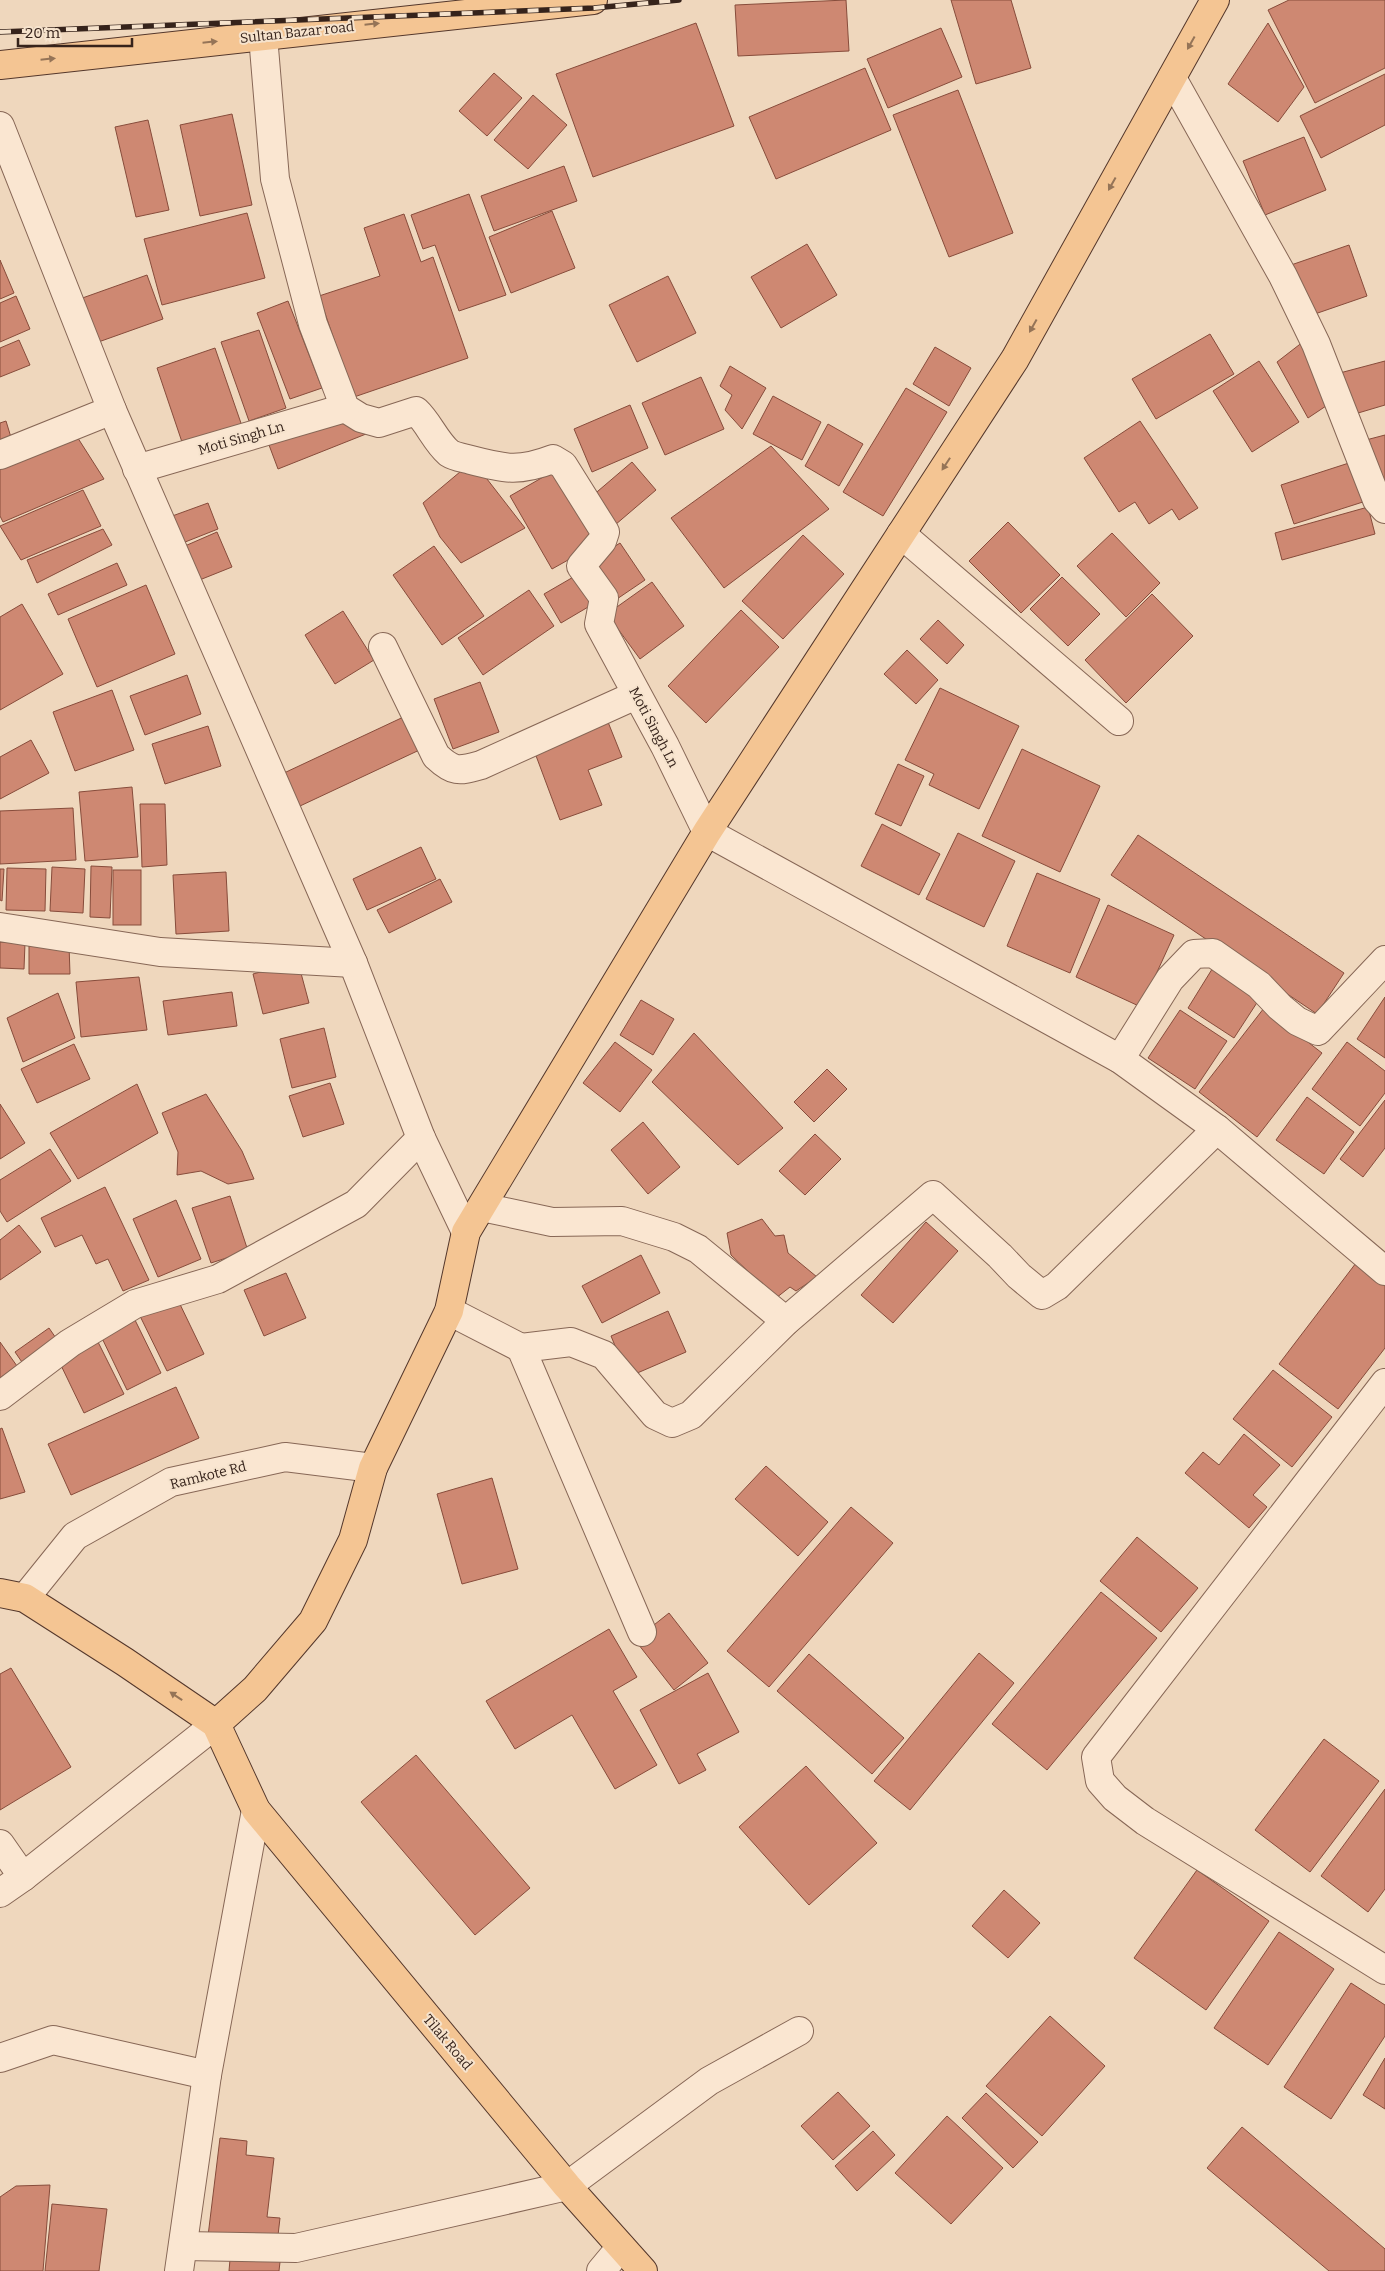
<svg xmlns="http://www.w3.org/2000/svg" width="1385" height="2271" font-family="Bitter,serif">
  <rect width="100%" height="100%" fill="#efd7bd"/>
  <g fill="#ce8872" stroke="#874c3b">
    <path d="M846,0L849,51L738,56L735,5Z"/>
    <path d="M951,0H1011L1031,68L976,84Z"/>
    <path d="M1289,0H1385V68L1315,103L1268,10Z"/>
    <path d="M696,23L734,126L593,177L556,74Z"/>
    <path d="M1268,23L1304,87L1278,122L1228,84Z"/>
    <path d="M941,28L962,77L888,108L867,59Z"/>
    <path d="M865,68L891,130L776,179L749,117Z"/>
    <path d="M494,73L522,98L487,136L459,111Z"/>
    <path d="M1385,74V125L1321,158L1300,116Z"/>
    <path d="M958,90L1013,233L949,257L893,115Z"/>
    <path d="M533,95L567,125L528,169L494,140Z"/>
    <path d="M232,114L252,205L200,216L180,125Z"/>
    <path d="M148,120L169,210L136,217L115,127Z"/>
    <path d="M1304,137L1326,190L1265,215L1243,161Z"/>
    <path d="M564,166L577,201L494,231L481,196Z"/>
    <path d="M469,194L506,295L459,311L435,245L423,249L411,215Z"/>
    <path d="M552,211L575,268L511,293L489,237Z"/>
    <path d="M247,213L265,278L162,305L144,239Z"/>
    <path d="M404,214L421,262L433,257L468,358L354,397L319,296L380,276L364,228Z"/>
    <path d="M807,244L837,295L781,328L751,277Z"/>
    <path d="M1349,245L1367,296L1309,316L1291,265Z"/>
    <path d="M0,260L14,293L0,299Z"/>
    <path d="M147,275L163,319L90,345L74,301Z"/>
    <path d="M668,276L696,333L637,362L609,305Z"/>
    <path d="M16,296L30,329L0,342V303Z"/>
    <path d="M288,301L322,388L290,399L257,313Z"/>
    <path d="M259,330L286,408L249,421L221,342Z"/>
    <path d="M1210,334L1234,374L1156,419L1132,379Z"/>
    <path d="M1308,338L1335,400L1308,418L1277,362Z"/>
    <path d="M19,340L30,365L0,377V348Z"/>
    <path d="M935,347L971,368L949,406L913,384Z"/>
    <path d="M215,348L243,429L184,448L157,368Z"/>
    <path d="M1259,361L1299,422L1252,452L1213,391Z"/>
    <path d="M1385,361V405L1348,416L1336,374Z"/>
    <path d="M730,366L766,388L742,429L725,410L732,395L720,386Z"/>
    <path d="M701,377L724,429L665,455L642,403Z"/>
    <path d="M906,388L947,412L883,516L843,492Z"/>
    <path d="M773,396L821,422L802,460L753,434Z"/>
    <path d="M630,405L648,448L592,472L574,429Z"/>
    <path d="M341,411L366,434L278,469L266,437Z"/>
    <path d="M6,421L13,444L0,448V423Z"/>
    <path d="M1140,421L1198,508L1179,520L1172,509L1149,524L1135,502L1119,512L1084,458Z"/>
    <path d="M828,424L863,444L839,486L805,466Z"/>
    <path d="M74,432L104,479L3,522L0,516V460Z"/>
    <path d="M1385,435V502L1366,440Z"/>
    <path d="M771,446L829,509L724,588L671,518Z"/>
    <path d="M473,461L525,528L461,563L440,537L423,503Z"/>
    <path d="M632,462L656,490L615,525L591,497Z"/>
    <path d="M1352,462L1366,501L1294,524L1281,485Z"/>
    <path d="M559,468L602,541L552,569L510,496Z"/>
    <path d="M83,490L101,526L21,560L0,526Z"/>
    <path d="M208,503L218,529L175,546L164,519Z"/>
    <path d="M1368,507L1375,534L1282,560L1275,533Z"/>
    <path d="M1008,522L1060,575L1021,613L969,561Z"/>
    <path d="M103,529L112,545L37,583L27,560Z"/>
    <path d="M217,532L232,567L192,583L178,549Z"/>
    <path d="M1112,533L1160,583L1126,617L1077,566Z"/>
    <path d="M803,535L844,574L783,639L742,601Z"/>
    <path d="M620,543L645,580L614,601L589,563Z"/>
    <path d="M434,546L484,616L442,645L393,575Z"/>
    <path d="M117,563L127,585L58,615L48,594Z"/>
    <path d="M582,572L600,600L561,623L544,594Z"/>
    <path d="M1062,577L1100,614L1068,646L1030,609Z"/>
    <path d="M652,582L684,626L640,659L607,614Z"/>
    <path d="M146,585L175,654L97,687L68,619Z"/>
    <path d="M529,590L554,626L483,675L458,638Z"/>
    <path d="M1152,594L1193,636L1126,703L1085,660Z"/>
    <path d="M22,604L63,674L0,710V617Z"/>
    <path d="M741,610L779,647L706,723L668,686Z"/>
    <path d="M343,611L374,660L335,684L305,635Z"/>
    <path d="M938,620L964,645L947,664L920,639Z"/>
    <path d="M907,650L938,680L916,704L884,674Z"/>
    <path d="M187,675L201,714L145,735L130,696Z"/>
    <path d="M480,682L499,732L453,749L434,699Z"/>
    <path d="M940,688L1019,726L979,809L929,785L934,774L905,760Z"/>
    <path d="M112,690L134,750L75,771L53,712Z"/>
    <path d="M412,713L428,746L300,806L284,773Z"/>
    <path d="M606,717L622,757L588,770L602,805L560,820L532,745Z"/>
    <path d="M208,726L221,766L165,784L152,744Z"/>
    <path d="M31,740L49,773L0,799V757Z"/>
    <path d="M1022,749L1100,786L1060,872L982,836Z"/>
    <path d="M898,764L924,776L901,826L875,814Z"/>
    <path d="M132,787L138,857L85,861L79,792Z"/>
    <path d="M140,804H165L167,865L142,867Z"/>
    <path d="M73,808L76,860L0,864V811Z"/>
    <path d="M882,824L940,854L919,895L861,866Z"/>
    <path d="M958,833L1015,861L984,927L926,899Z"/>
    <path d="M1138,835L1344,973L1317,1014L1111,875Z"/>
    <path d="M421,847L436,879L367,910L353,879Z"/>
    <path d="M91,866L112,867L110,918L90,917Z"/>
    <path d="M52,867L85,869L83,913L50,911Z"/>
    <path d="M7,868L46,869L45,911L6,910Z"/>
    <path d="M0,869H4L2,901L0,900Z"/>
    <rect x="113" y="870" width="28" height="55"/>
    <path d="M226,872L229,931L176,934L173,875Z"/>
    <path d="M1037,873L1100,899L1070,973L1007,946Z"/>
    <path d="M440,879L452,902L389,933L377,910Z"/>
    <path d="M1108,905L1174,935L1141,1007L1076,977Z"/>
    <path d="M0,942L25,943L24,969L0,968Z"/>
    <path d="M29,945H69L70,974H29Z"/>
    <path d="M298,962L309,1003L263,1014L253,974Z"/>
    <path d="M1214,966L1260,998L1234,1038L1188,1008Z"/>
    <path d="M139,977L147,1030L81,1037L76,982Z"/>
    <path d="M232,992L237,1026L168,1035L163,1001Z"/>
    <path d="M58,993L75,1038L23,1062L7,1018Z"/>
    <path d="M1385,997V1058L1357,1039Z"/>
    <path d="M641,1000L674,1019L653,1055L620,1035Z"/>
    <path d="M1264,1008L1322,1053L1257,1137L1199,1092Z"/>
    <path d="M1180,1010L1227,1041L1195,1089L1148,1058Z"/>
    <path d="M324,1028L336,1077L292,1088L280,1039Z"/>
    <path d="M694,1033L783,1128L738,1165L652,1082Z"/>
    <path d="M615,1042L652,1070L620,1112L583,1083Z"/>
    <path d="M1347,1042L1385,1071V1093L1360,1126L1312,1089Z"/>
    <path d="M74,1044L90,1079L37,1103L21,1069Z"/>
    <path d="M827,1069L847,1089L814,1122L794,1102Z"/>
    <path d="M330,1083L344,1124L303,1137L289,1096Z"/>
    <path d="M137,1084L158,1133L78,1179L50,1133Z"/>
    <path d="M206,1094L242,1151L254,1179L228,1184L201,1171L177,1175L178,1152L162,1113Z"/>
    <path d="M1307,1097L1354,1132L1324,1174L1276,1140Z"/>
    <path d="M1385,1100V1148L1363,1177L1340,1159Z"/>
    <path d="M0,1104L25,1143L0,1159Z"/>
    <path d="M643,1122L680,1167L648,1194L611,1150Z"/>
    <path d="M815,1134L841,1159L805,1195L779,1171Z"/>
    <path d="M50,1149L71,1181L7,1222L0,1211V1180Z"/>
    <path d="M105,1187L149,1280L123,1291L108,1259L96,1264L82,1235L55,1247L41,1218Z"/>
    <path d="M230,1196L248,1251L211,1263L192,1208Z"/>
    <path d="M176,1200L201,1259L158,1277L133,1219Z"/>
    <path d="M762,1219L775,1236L784,1235L788,1253L817,1277L796,1291L790,1287L776,1298L731,1255L727,1233Z"/>
    <path d="M926,1222L958,1251L893,1323L861,1295Z"/>
    <path d="M19,1225L41,1252L0,1280V1240Z"/>
    <path d="M641,1255L660,1293L602,1323L582,1286Z"/>
    <path d="M1356,1263L1385,1286V1348L1338,1409L1279,1364Z"/>
    <path d="M286,1273L306,1318L264,1336L244,1290Z"/>
    <path d="M176,1296L204,1354L167,1371L139,1314Z"/>
    <path d="M668,1311L686,1352L628,1377L611,1336Z"/>
    <path d="M134,1318L161,1373L127,1390L100,1334Z"/>
    <path d="M49,1328L60,1344L26,1368L15,1352Z"/>
    <path d="M95,1336L124,1394L84,1413L56,1355Z"/>
    <path d="M0,1342L17,1366L0,1378Z"/>
    <path d="M1273,1370L1332,1417L1292,1467L1233,1419Z"/>
    <path d="M176,1387L199,1438L71,1495L48,1444Z"/>
    <path d="M2,1428L25,1492L0,1499V1429Z"/>
    <path d="M1244,1434L1280,1465L1253,1495L1267,1507L1249,1528L1185,1473L1203,1452L1219,1465Z"/>
    <path d="M766,1466L828,1522L798,1556L735,1499Z"/>
    <path d="M492,1478L518,1569L462,1584L437,1494Z"/>
    <path d="M851,1507L893,1543L769,1687L727,1651Z"/>
    <path d="M1137,1537L1198,1588L1161,1632L1100,1581Z"/>
    <path d="M1101,1592L1157,1638L1047,1770L992,1724Z"/>
    <path d="M669,1613L708,1663L674,1690L635,1640Z"/>
    <path d="M609,1629L637,1677L613,1691L657,1765L615,1789L572,1715L515,1749L486,1701Z"/>
    <path d="M979,1653L1014,1683L910,1810L874,1781Z"/>
    <path d="M809,1654L904,1738L872,1774L777,1691Z"/>
    <path d="M11,1668L71,1767L0,1810V1674Z"/>
    <path d="M708,1673L739,1732L697,1754L706,1770L679,1784L640,1710Z"/>
    <path d="M1324,1739L1379,1781L1310,1872L1255,1830Z"/>
    <path d="M416,1755L530,1888L475,1935L361,1802Z"/>
    <path d="M806,1766L877,1843L809,1905L739,1827Z"/>
    <path d="M1385,1789V1889L1368,1912L1321,1876Z"/>
    <path d="M1197,1870L1269,1921L1206,2010L1134,1958Z"/>
    <path d="M1004,1890L1040,1923L1008,1958L972,1926Z"/>
    <path d="M1279,1932L1334,1969L1268,2065L1214,2028Z"/>
    <path d="M1351,1983L1385,2005V2036L1331,2119L1284,2087Z"/>
    <path d="M1050,2016L1105,2066L1042,2136L986,2086Z"/>
    <path d="M1385,2058V2109L1363,2095Z"/>
    <path d="M838,2092L870,2126L833,2160L801,2126Z"/>
    <path d="M986,2093L1038,2142L1013,2168L962,2118Z"/>
    <path d="M947,2116L1003,2168L951,2224L895,2173Z"/>
    <path d="M1242,2127L1385,2249V2271H1329L1207,2168Z"/>
    <path d="M873,2131L895,2155L857,2191L835,2166Z"/>
    <path d="M220,2138L247,2141L246,2155L274,2158L267,2217L280,2218L277,2244L208,2236Z"/>
    <path d="M50,2185L43,2271H0V2197L16,2186Z"/>
    <path d="M52,2204L107,2209L99,2271H45Z"/>
    <path d="M231,2248L281,2253L279,2271H229Z"/>
  </g>
  <g fill="none" stroke-linecap="round" stroke-linejoin="round">
    <g stroke="#876756" stroke-width="30">
      <g id="minor">
        <path d="M263,36L275,179L313,324L345,408L361,418L379,423L416,411C429,423 435,441 449,453C455,457 464,458 471,460C505,469 519,472 553,459L563,465L605,532L602,541L581,566L604,598L599,624L665,746L707,832L1120,1059L1217,1129L1385,1271"/>
        <path d="M1172,78L1283,276L1316,344L1377,500L1385,509"/>
        <path d="M0,126L112,410L353,963L421,1138L466,1232"/>
        <path d="M0,455L112,410"/>
        <path d="M137,469L345,408"/>
        <path d="M901,534L1119,721"/>
        <path d="M383,647L436,756C454,773 459,771 481,765L636,695"/>
        <path d="M0,927L160,952L353,963"/>
        <path d="M1120,1059L1170,979L1194,954L1213,953L1259,985L1280,1007L1297,1021L1318,1031L1385,960"/>
        <path d="M482,1207L552,1222L622,1221L674,1237L698,1249L786,1321"/>
        <path d="M449,1311L521,1348L642,1632"/>
        <path d="M521,1348L571,1342L604,1355L655,1415L672,1423L691,1415L786,1321L933,1195L1000,1256L1019,1276L1042,1295L1057,1286L1217,1129"/>
        <path d="M1385,1383L1096,1757L1100,1781L1115,1798L1145,1821L1385,1970"/>
        <path d="M0,1396L70,1343L135,1304L218,1279L356,1204L421,1138"/>
        <path d="M25,1598L75,1536L171,1482L285,1457L373,1468"/>
        <path d="M0,1844L23,1877"/>
        <path d="M0,1893L23,1877L216,1724"/>
        <path d="M0,2058L53,2040L207,2075"/>
        <path d="M183,2246L296,2248L567,2186L709,2081L799,2031"/>
        <path d="M179,2271L207,2075L256,1810"/>
        <path d="M601,2271L621,2247"/>
      </g>
    </g>
    <g stroke="#54372b" stroke-width="30">
      <g id="major">
        <path d="M0,65L593,0"/>
        <path d="M0,1593L25,1598L125,1662L216,1724L256,1810L567,2186L643,2271"/>
        <path d="M216,1724L255,1689L313,1621L353,1540L373,1468L449,1311L466,1232L707,832L1015,359L1215,0"/>
      </g>
    </g>
    <use href="#minor" stroke="#fae6d1" stroke-width="28"/>
    <use href="#major" stroke="#f4c593" stroke-width="28"/>
    <g stroke="#36231b" stroke-width="5.5">
      <path id="rail" d="M0,32L594,8L679,0"/>
    </g>
    <use href="#rail" stroke="#f6e3cd" stroke-width="4" stroke-dasharray="11" stroke-linecap="butt"/>
  </g>
  <defs><path id="oneway-solid" d="M-6-.8H1V-3.2L6.5 0L1 3.2V.8H-6Z" transform="scale(1.25)"/></defs>
  <g fill="#957457">
    <use href="#oneway-solid" transform="translate(372 24) rotate(-6)"/>
    <use href="#oneway-solid" transform="translate(210 42) rotate(-6)"/>
    <use href="#oneway-solid" transform="translate(1191 43) rotate(119)"/>
    <use href="#oneway-solid" transform="translate(48 59) rotate(-6)"/>
    <use href="#oneway-solid" transform="translate(1112 184) rotate(119)"/>
    <use href="#oneway-solid" transform="translate(1033 326) rotate(119)"/>
    <use href="#oneway-solid" transform="translate(946 464) rotate(123)"/>
    <use href="#oneway-solid" transform="translate(176 1696) rotate(-146)"/>
  </g>
  <g text-anchor="middle" stroke-width="4" stroke-linejoin="round" paint-order="stroke">
    <g font-size="14" fill="#36231b" stroke="#f6e3cd">
      <text transform="translate(297 32) rotate(-6)" y="5">Sultan Bazar road</text>
      <text transform="translate(241 438) rotate(-16)" y="5">Moti Singh Ln</text>
      <text transform="translate(654 727) rotate(62)" y="5">Moti Singh Ln</text>
      <text transform="translate(208 1475) rotate(-14)" y="5">Ramkote Rd</text>
      <text transform="translate(448 2042) rotate(50)" y="5">Tilak Road</text>
    </g>
  </g>
  <path d="M18 38v8h114v-8" fill="none" stroke="#36231b" stroke-width="2.5"/>
  <text x="25" y="38" font-size="15" fill="#36231b" stroke="#f6e3cd" stroke-width="4" paint-order="stroke">20 m</text>
</svg>
